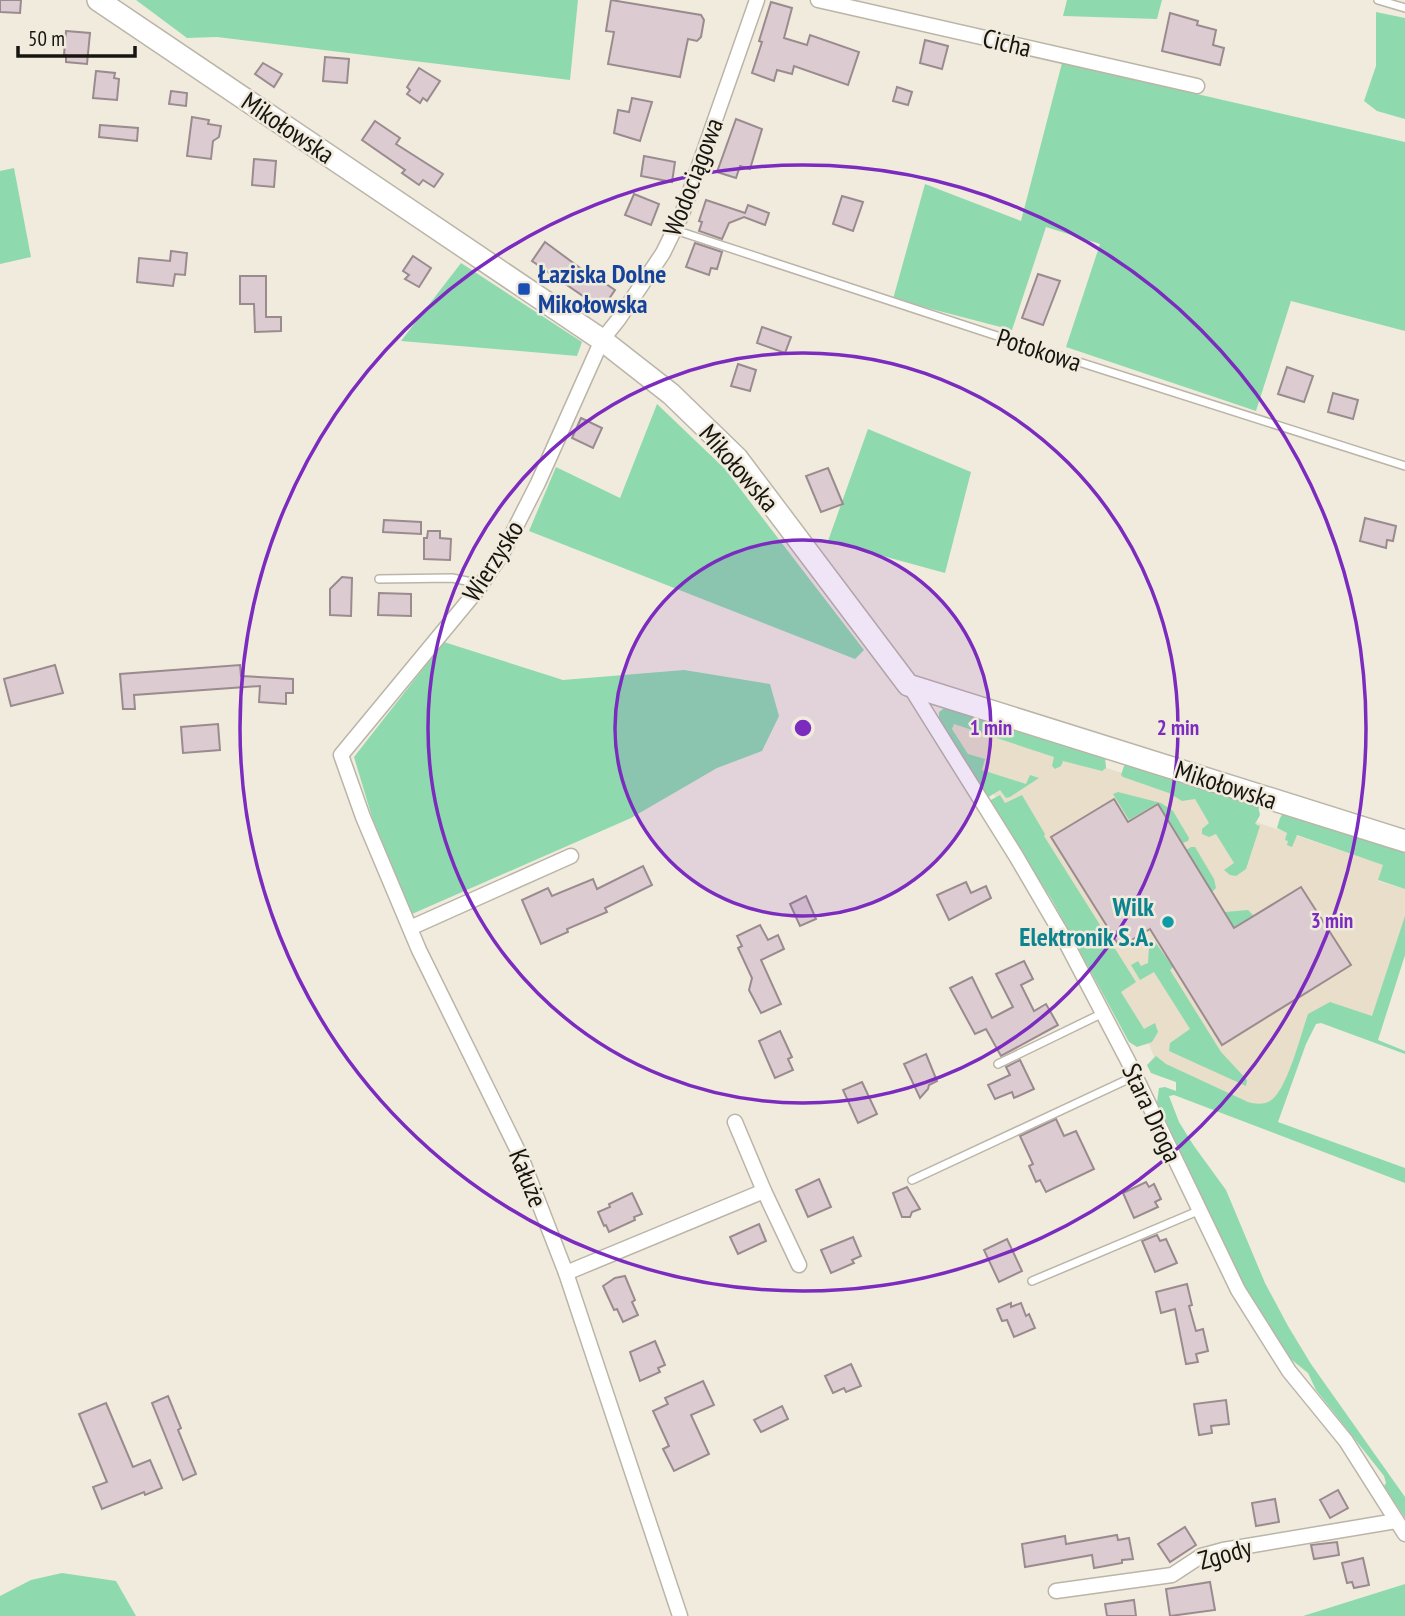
<svg xmlns="http://www.w3.org/2000/svg" width="1405" height="1616" font-family="'PT Sans Narrow',sans-serif">
  <rect width="100%" height="100%" fill="#f1ebde"/>
  <path fill="#e8deca" d="M955,720L1258,816L1256,822L1384,865L1378,881L1405,889V955L1377,1040L1315,1015L1277,1119L1151,1073L1147,1065L1154,1057L1149,1044L1139,1045L1096,955L952,729Z"/>
  <g fill="#8edaae">
    <path d="M136,0H578L570,80L217,37L187,38Z"/>
    <path d="M1067,0H1162L1157,19L1063,16Z"/>
    <path d="M1376,12L1405,18V119L1377,111L1364,101L1376,66Z"/>
    <path d="M1062,63L1405,142V331L1291,301L1256,411L1066,347L1100,244L1046,227L1012,330L893,299L925,184L1021,221Z"/>
    <path d="M14,168L31,257L0,264V171Z"/>
    <path d="M461,263L582,342L577,356L401,341Z"/>
    <path d="M657,404L725,469L864,650L855,659L529,531L556,467L620,498Z"/>
    <path d="M868,429L971,472L945,573L828,541Z"/>
    <path d="M444,642L563,680L684,670L770,684L779,716L762,751L717,768L631,818L412,914L372,817L354,757Z"/>
    <path d="M947,706L1105,756L1106,768L1102,771L1063,761L1061,766L1055,769L1052,766L1054,757L954,724L952,729L968,754L985,759L982,770L1026,784L1030,775L1039,778L1010,797L1006,798L1000,790L987,798L939,720V712Z"/>
    <path d="M1127,763L1258,805L1260,815L1255,824L1260,826L1246,869L1236,876L1230,875L1224,870L1234,863L1216,834L1209,837L1202,834V829L1209,823L1195,799L1182,801L1169,793L1123,777L1121,775L1124,766Z"/>
    <path d="M1118,792L1161,803L1173,811L1189,838L1188,841L1183,843L1158,803L1129,820L1113,794Z"/>
    <path d="M1000,795L1005,803L1022,795L1045,834L1044,836L1136,982L1121,992L1144,1029L1155,1023L1158,1032L1152,1042L1137,1047L1129,1042L1052,900L989,801Z"/>
    <path d="M1284,812L1405,848V889L1378,880L1383,865L1297,835L1292,847L1287,845L1288,841L1285,840L1287,833L1277,828L1280,818Z"/>
    <path d="M1191,847H1195L1214,879L1216,888L1212,892L1186,850Z"/>
    <path d="M1248,910L1254,916L1234,928L1225,912Z"/>
    <path d="M1405,916V955L1378,1040L1405,1051V1054L1321,1023L1316,1024L1306,1044L1278,1122L1405,1168V1183L1174,1095L1169,1096L1179,1122L1194,1146L1226,1190L1265,1283L1288,1326L1311,1364L1405,1497V1518L1384,1486L1386,1483L1384,1476L1316,1390L1308,1373L1292,1360L1268,1328L1249,1296L1157,1102L1159,1088L1165,1087L1176,1091V1082L1151,1073L1147,1065L1156,1056L1166,1064L1248,1102C1255,1104 1263,1105 1270,1101C1287,1091 1301,1034 1308,1014L1330,1002L1372,1016Z"/>
    <path d="M1155,942L1173,967L1170,970L1221,1052L1247,1080L1246,1086L1169,1051L1170,1043L1190,1029L1154,972L1140,980L1131,965L1138,961L1141,966L1148,963L1149,946Z"/>
    <path d="M62,1573L116,1581L136,1616H0V1596L31,1580Z"/>
    <path d="M1405,1584V1616H1303Z"/>
  </g>
  <g fill="#dcccd1" stroke="#9a8b8f" stroke-width="2">
    <path d="M0,0H21L20,13L0,12Z"/>
    <path d="M611,0L701,15L704,20L701,37L697,41L688,39L680,77L608,64L614,32L606,31Z"/>
    <path d="M771,2L792,8L784,38L807,45L810,35L859,52L848,85L794,66L792,74L777,70L774,81L752,73L762,42L759,41Z"/>
    <path d="M1170,13L1198,21L1197,25L1216,30L1213,45L1224,48L1220,65L1162,51Z"/>
    <path d="M66,31L90,33L87,64L66,62V55H64Z"/>
    <path d="M925,40L948,46L942,69L920,63Z"/>
    <path d="M325,57L349,59L347,83L323,81Z"/>
    <path d="M263,63L282,74L274,87L255,74Z"/>
    <path d="M419,68L440,81L427,101L423,98L420,103L407,94L410,90L407,87Z"/>
    <path d="M96,71L115,73L114,78L119,79L117,100L93,98Z"/>
    <path d="M897,87L912,92L908,105L893,101Z"/>
    <path d="M171,91L187,93L186,106L169,104Z"/>
    <path d="M632,98L652,102L640,141L614,133L618,110L629,112Z"/>
    <path d="M192,117L209,120L208,124L221,126L219,137L213,141L211,159L187,156Z"/>
    <path d="M736,119L762,129L750,169L740,166L736,178L717,172Z"/>
    <path d="M375,121L400,138L396,144L443,174L434,187L423,180L419,185L402,173L405,170L362,140Z"/>
    <path d="M100,125L138,128L137,141L99,137Z"/>
    <path d="M644,156L675,162L672,182L641,176Z"/>
    <path d="M254,159L276,161L274,187L252,185Z"/>
    <path d="M634,194L659,204L651,225L625,215Z"/>
    <path d="M842,196L863,202L853,231L833,224Z"/>
    <path d="M706,200L745,213L748,205L769,213L765,225L744,217L729,223L722,239L699,231L702,222L699,221Z"/>
    <path d="M545,242L595,279L597,278L615,290L602,309L532,261Z"/>
    <path d="M695,243L722,252L717,269L711,268L709,275L686,267Z"/>
    <path d="M171,251L187,253L185,275L175,274L173,286L137,282L139,258L170,261Z"/>
    <path d="M413,256L431,268L419,287L405,279L409,275L403,271Z"/>
    <path d="M1038,274L1060,281L1043,325L1022,318Z"/>
    <path d="M240,276H266V317H281V331L255,332L254,304H240Z"/>
    <path d="M762,327L791,337L785,353L757,343Z"/>
    <path d="M738,364L756,370L750,391L731,386Z"/>
    <path d="M1287,367L1313,376L1304,402L1278,394Z"/>
    <path d="M1333,393L1358,400L1353,419L1328,412Z"/>
    <path d="M581,418L602,428L593,448L572,438Z"/>
    <path d="M828,468L843,504L821,512L806,476Z"/>
    <path d="M1365,518L1396,526L1393,541L1387,540L1386,548L1360,541Z"/>
    <path d="M384,520L421,522V534L383,532Z"/>
    <path d="M428,531H440V538L451,539L450,560L424,559V538H427Z"/>
    <path d="M342,577L352,578L351,616L330,615V589Z"/>
    <path d="M379,593L411,594V616L378,615Z"/>
    <path d="M55,665L63,693L11,706L4,679Z"/>
    <path d="M240,665L241,676L293,679V693H286V704L259,702L260,686L134,695L135,709H123L120,674Z"/>
    <path d="M218,724L220,750L183,753L181,727Z"/>
    <path d="M1114,799L1128,822L1158,804L1234,928L1301,887L1351,965L1222,1045L1150,929L1120,947L1051,837Z"/>
    <path d="M643,866L652,885L605,908L607,912L567,929L568,932L541,944L522,900L548,888L552,896L593,879L597,889Z"/>
    <path d="M966,882L971,893L986,886L991,898L949,920L937,895Z"/>
    <path d="M806,896L816,919L800,926L790,904Z"/>
    <path d="M760,925L768,940L778,935L784,949L761,960L781,1004L761,1013L749,990L752,978L738,948L742,946L737,936Z"/>
    <path d="M1024,961L1033,979L1021,985L1034,1011L1046,1004L1058,1025L1001,1056L986,1029L975,1034L950,988L972,977L992,1018L1013,1007L996,974Z"/>
    <path d="M780,1031L792,1057L788,1059L793,1070L775,1078L759,1041Z"/>
    <path d="M926,1054L937,1081L929,1085L928,1089L920,1098L904,1064Z"/>
    <path d="M1020,1060L1034,1089L1014,1098L1012,1092L995,1099L988,1085L1010,1075L1006,1067Z"/>
    <path d="M862,1082L877,1114L858,1123L843,1090Z"/>
    <path d="M1056,1119L1064,1136L1076,1131L1094,1169L1046,1192L1040,1180L1036,1182L1029,1166L1033,1164L1020,1136Z"/>
    <path d="M819,1179L831,1207L808,1217L796,1190Z"/>
    <path d="M1146,1182L1149,1187L1154,1184L1161,1199L1155,1202L1158,1207L1134,1218L1123,1193Z"/>
    <path d="M907,1187L920,1209L912,1212L910,1217H902L893,1193Z"/>
    <path d="M632,1193L642,1214L634,1217L635,1220L609,1232L606,1225L604,1226L598,1212L610,1207L609,1204Z"/>
    <path d="M759,1224L766,1241L738,1254L730,1237Z"/>
    <path d="M1157,1235L1160,1241L1166,1239L1177,1263L1155,1272L1142,1241Z"/>
    <path d="M853,1237L861,1256L852,1260L854,1263L831,1273L821,1250Z"/>
    <path d="M1007,1239L1022,1271L999,1282L984,1250Z"/>
    <path d="M625,1276L635,1300L632,1302L638,1315L623,1322L617,1309L614,1310L603,1286L615,1278Z"/>
    <path d="M1187,1284L1192,1305L1189,1306L1196,1331L1203,1329L1208,1351L1196,1354L1198,1362L1186,1364L1175,1309L1161,1313L1156,1292Z"/>
    <path d="M1011,1303V1307L1021,1303L1026,1316L1029,1314L1035,1328L1014,1337L1007,1320L1002,1321L997,1309Z"/>
    <path d="M655,1341L665,1365L658,1368L660,1372L640,1381L630,1352Z"/>
    <path d="M851,1364L861,1386L846,1392L844,1388L833,1393L825,1376Z"/>
    <path d="M703,1381L714,1405L691,1415L709,1454L674,1471L663,1449L669,1446L653,1411L668,1404L665,1398Z"/>
    <path d="M168,1396L181,1428L178,1430L196,1474L183,1480L152,1403Z"/>
    <path d="M1226,1400L1229,1424L1211,1426L1212,1433L1199,1435L1194,1404Z"/>
    <path d="M106,1403L133,1467L150,1460L162,1488L145,1495L144,1492L102,1509L93,1487L107,1482L79,1414Z"/>
    <path d="M782,1406L788,1419L761,1432L754,1420Z"/>
    <path d="M1338,1490L1348,1508L1330,1518L1320,1500Z"/>
    <path d="M1275,1499L1279,1522L1256,1526L1252,1503Z"/>
    <path d="M1185,1527L1196,1545L1170,1562L1158,1544Z"/>
    <path d="M1117,1535L1118,1540L1129,1538L1133,1559L1122,1560V1563L1094,1568L1092,1555L1025,1567L1022,1544L1065,1536L1066,1544Z"/>
    <path d="M1337,1542L1339,1555L1314,1559L1311,1545Z"/>
    <path d="M1363,1558L1369,1585L1354,1588L1352,1582L1347,1583L1342,1563Z"/>
    <path d="M1210,1582L1215,1610L1170,1616L1166,1589Z"/>
    <path d="M1134,1600L1136,1616H1107L1105,1604Z"/>
  </g>
  <g fill="none" stroke-linecap="round" stroke-linejoin="round">
    <g stroke="#bbb5a8" stroke-width="10">
      <g id="lane">
        <path d="M1378,0L1405,8"/>
        <path d="M675,230L988,333L1405,466"/>
        <path d="M379,579L452,578L476,583L479,588"/>
        <path d="M998,1064L1103,1013"/>
        <path d="M912,1180L1135,1076"/>
        <path d="M1032,1281L1198,1211"/>
      </g>
    </g>
    <g stroke="#bbb5a8" stroke-width="17">
      <g id="street">
        <path d="M818,0L1197,86"/>
        <path d="M909,685L1016,856L1061,933L1128,1061L1238,1290L1289,1371L1346,1441L1405,1534"/>
        <path d="M410,928L571,856"/>
        <path d="M764,1191L799,1265"/>
        <path d="M566,1273L764,1191L735,1122"/>
        <path d="M1056,1591L1172,1575L1201,1556L1223,1550L1396,1521"/>
        <path d="M680,1616L566,1273L521,1157L419,950L363,817L341,755L479,588L503,552L538,483L602,340L618,320L663,253L682,214L757,0"/>
      </g>
    </g>
    <g stroke="#bbb5a8" stroke-width="24">
      <path id="secondary" d="M98,0L602,340L671,394L737,458L908,685L1405,841"/>
    </g>
    <use href="#lane" stroke="#fff" stroke-width="7"/>
    <use href="#street" stroke="#fff" stroke-width="14"/>
    <use href="#secondary" stroke="#fff" stroke-width="21"/>
  </g>
  <circle cx="803" cy="728" r="188" fill="#7b2cbf" fill-opacity=".12"/>
  <g fill="none" stroke="#7b2cbf" stroke-width="3.5">
    <circle cx="803" cy="728" r="188"/>
    <circle cx="803" cy="728" r="375"/>
    <circle cx="803" cy="728" r="563"/>
  </g>
  <rect fill="#1a4fb4" stroke="#f1ebde" stroke-width="2.5" x="517" y="282" width="14" height="14" rx="3.5"/>
  <circle fill="#0f9aa8" stroke="#f1ebde" stroke-width="2.5" cx="1168" cy="922" r="7"/>
  <g text-anchor="middle" stroke-width="5" stroke-linejoin="round" paint-order="stroke">
    <g font-size="26" fill="#171510" stroke="#f1ebde">
      <text transform="translate(1007 43) rotate(13)" y="9">Cicha</text>
      <text transform="translate(288 128) rotate(34)" y="9">Mikołowska</text>
      <text transform="translate(693 177) rotate(-69)" y="9">Wodociągowa</text>
      <text transform="translate(1039 350) rotate(18)" y="9">Potokowa</text>
      <text transform="translate(739 468) rotate(49)" y="9">Mikołowska</text>
      <text transform="translate(493 561) rotate(-58)" y="9">Wierzysko</text>
      <text transform="translate(1226 785) rotate(18)" y="9">Mikołowska</text>
      <text transform="translate(1152 1113) rotate(65)" y="9">Stara Droga</text>
      <text transform="translate(528 1178) rotate(68)" y="9">Kałuże</text>
      <text transform="translate(1225 1554) rotate(-16)" y="9">Zgody</text>
    </g>
    <g font-size="26" font-weight="bold" fill="#164399" stroke="#f1ebde" text-anchor="start">
      <text x="538" y="283">Łaziska Dolne<tspan x="538" dy="30">Mikołowska</tspan></text>
    </g>
    <g font-size="26" font-weight="bold" fill="#0d838f" stroke="#f1ebde" text-anchor="end">
      <text x="1154" y="916">Wilk<tspan x="1154" dy="30">Elektronik S.A.</tspan></text>
    </g>
  </g>
  <circle cx="803" cy="728" r="10" fill="#7b2cbf" stroke="#f1ebde" stroke-width="3.5"/>
  <g font-size="21" text-anchor="middle" font-weight="bold" fill="#7b2cbf" stroke="#f1ebde" stroke-width="5" stroke-linejoin="round" paint-order="stroke">
    <text x="991" y="735">1 min</text>
    <text x="1178" y="735">2 min</text>
    <text x="1332" y="928">3 min</text>
  </g>
  <path d="M18 46v10h117v-10" fill="none" stroke="#171510" stroke-width="3.5"/>
  <text x="28" y="46" font-size="21" fill="#171510" stroke="#f1ebde" stroke-width="5" paint-order="stroke">50 m</text>
</svg>
